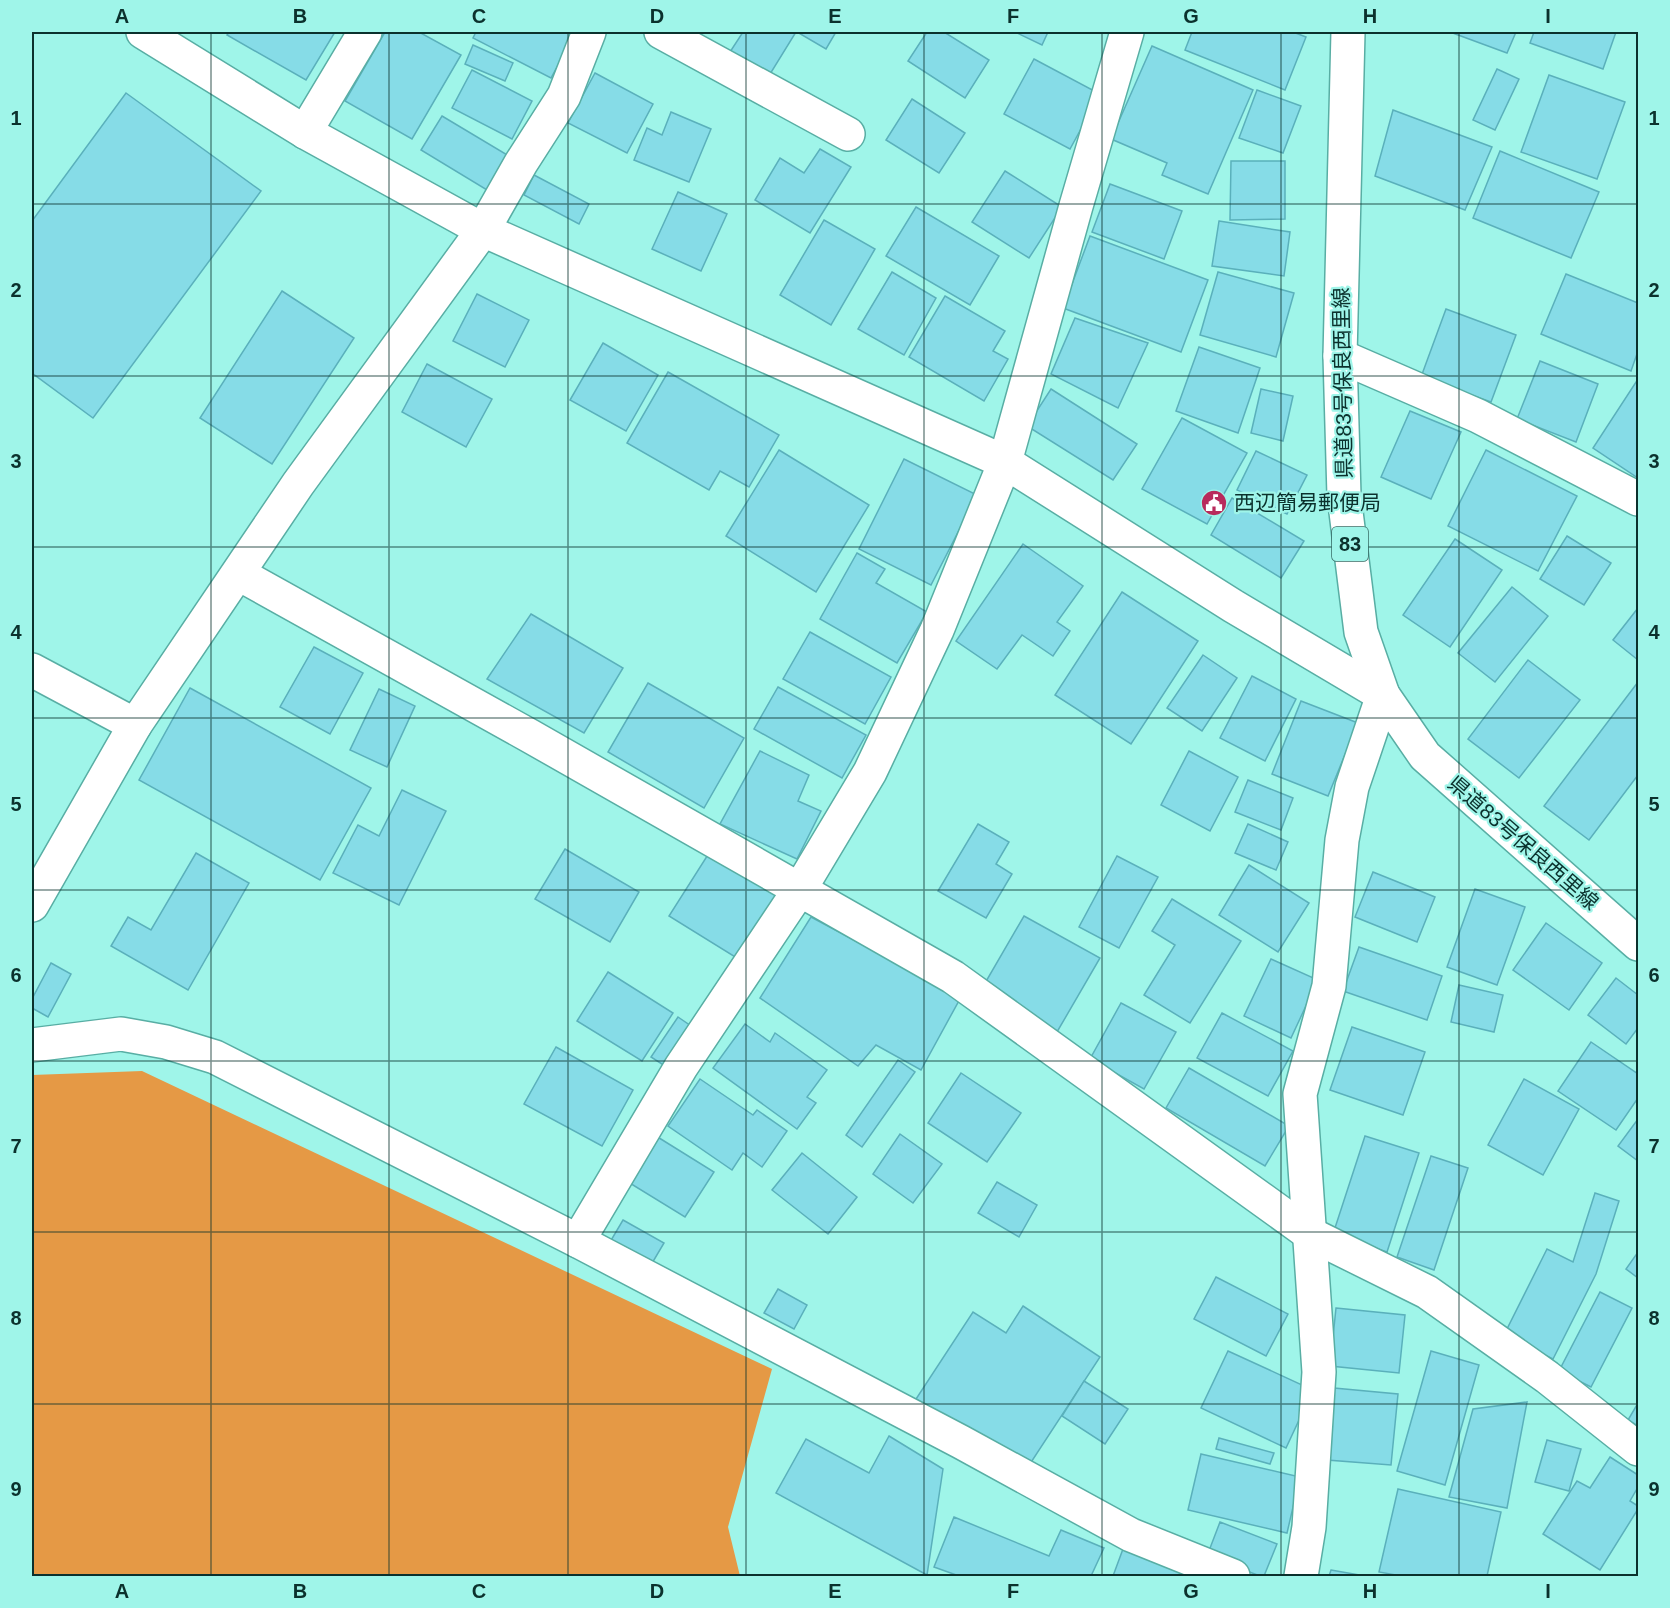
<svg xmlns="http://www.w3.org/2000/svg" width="1670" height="1608" font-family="Arial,'Noto Sans JP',sans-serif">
  <rect width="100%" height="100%" fill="#9ff5e9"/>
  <path fill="#e59945" d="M142,1071L772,1369L728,1527L740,1576H32V1075Z"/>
  <g fill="#86dce7" stroke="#5ab0bb" stroke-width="1.5">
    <path d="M229,32H335L306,80L227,35Z"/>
    <path d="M385,32H419L461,55L412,139L345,101Z"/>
    <path d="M476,32H576L551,78L473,38Z"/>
    <path d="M743,32H796L767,79L728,55Z"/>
    <path d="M797,32H836L826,49Z"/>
    <path d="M927,32H944L989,60L965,98L908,61Z"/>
    <path d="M1015,32H1048L1042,45Z"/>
    <path d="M1192,32H1293L1306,37L1285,90L1185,50Z"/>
    <path d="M1450,32H1516L1507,53Z"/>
    <path d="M1534,32H1616L1603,69L1530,43Z"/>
    <path d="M473,45L513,63L505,81L465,64Z"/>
    <path d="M1152,46L1253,90L1208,194L1162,175L1167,163L1111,139Z"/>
    <path d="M1034,59L1100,94L1070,149L1004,114Z"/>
    <path d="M1497,69L1519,79L1495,130L1473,120Z"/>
    <path d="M472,70L532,101L512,139L452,108Z"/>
    <path d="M595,73L653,104L627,153L568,123Z"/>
    <path d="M1549,75L1625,102L1597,179L1521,152Z"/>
    <path d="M1257,90L1301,106L1283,153L1239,138Z"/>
    <path d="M126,93L261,191L93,418L32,373V221Z"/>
    <path d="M912,99L965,133L939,173L886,140Z"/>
    <path d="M1393,110L1492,147L1465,210L1375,176Z"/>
    <path d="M671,112L711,129L689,182L634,160L647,128L662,135Z"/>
    <path d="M442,116L509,156L487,190L421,150Z"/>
    <path d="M820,149L851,167L810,233L755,200L780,158L804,173Z"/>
    <path d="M1500,151L1599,192L1571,258L1473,218Z"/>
    <path d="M1231,161H1285V219L1230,220Z"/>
    <path d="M1005,171L1062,207L1029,258L972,222Z"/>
    <path d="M534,175L589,204L579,224L524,195Z"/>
    <path d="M1110,184L1182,211L1164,259L1092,232Z"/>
    <path d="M678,192L727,214L701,271L652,249Z"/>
    <path d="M916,207L999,256L970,305L886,256Z"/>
    <path d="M824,220L875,249L831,325L780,295Z"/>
    <path d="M1219,221L1290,232L1284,276L1212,266Z"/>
    <path d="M1090,236L1208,280L1181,352L1063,308Z"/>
    <path d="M892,272L936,298L904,355L858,329Z"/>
    <path d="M1218,272L1294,293L1276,357L1200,335Z"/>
    <path d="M1566,274L1638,303V351L1631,371L1541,334Z"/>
    <path d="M282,291L354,338L272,464L200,418Z"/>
    <path d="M477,294L529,320L505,367L453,341Z"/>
    <path d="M945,296L1005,331L993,351L1008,359L984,401L909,357Z"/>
    <path d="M1446,309L1516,335L1491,402L1421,377Z"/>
    <path d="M1075,318L1148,343L1118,408L1051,374Z"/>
    <path d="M603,343L658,375L626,431L570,400Z"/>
    <path d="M1199,347L1260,368L1238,433L1176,411Z"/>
    <path d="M1540,361L1598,384L1576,442L1517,419Z"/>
    <path d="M427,364L492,399L466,447L402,412Z"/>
    <path d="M668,372L779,435L749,487L720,471L709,490L627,443Z"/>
    <path d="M1638,379V478L1593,448Z"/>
    <path d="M1051,389L1137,444L1113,480L1027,426Z"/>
    <path d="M1261,389L1293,396L1283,441L1251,433Z"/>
    <path d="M1410,411L1461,432L1431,499L1381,477Z"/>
    <path d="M1182,418L1247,453L1207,524L1142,489Z"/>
    <path d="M779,450L869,505L816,592L726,536Z"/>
    <path d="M1486,450L1577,496L1538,571L1448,526Z"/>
    <path d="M1256,451L1307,475L1287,514L1237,490Z"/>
    <path d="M904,459L977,495L931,585L859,549Z"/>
    <path d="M1232,498L1304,541L1281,578L1211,535Z"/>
    <path d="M1567,536L1611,563L1584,605L1540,579Z"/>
    <path d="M1455,539L1502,570L1450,647L1403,615Z"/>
    <path d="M1023,544L1083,586L1057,622L1070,631L1053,656L1022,635L997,669L956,641Z"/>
    <path d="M857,553L885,569L876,583L927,612L897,663L820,619Z"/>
    <path d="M1512,587L1548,616L1495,682L1458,653Z"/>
    <path d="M1122,592L1198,641L1131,744L1055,695Z"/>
    <path d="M1638,608V660L1613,640Z"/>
    <path d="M531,614L623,668L584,733L487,679Z"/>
    <path d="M810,632L891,677L865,724L783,679Z"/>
    <path d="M314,647L363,673L330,734L280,707Z"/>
    <path d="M1203,655L1237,678L1202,731L1167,708Z"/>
    <path d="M1528,660L1580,700L1519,778L1468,739Z"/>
    <path d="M1252,676L1296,699L1265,761L1220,738Z"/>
    <path d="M1638,682V775L1589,840L1544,806Z"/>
    <path d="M648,683L744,738L704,808L608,752Z"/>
    <path d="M778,687L866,735L842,778L754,729Z"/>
    <path d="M190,688L371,788L320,880L139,780Z"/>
    <path d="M379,689L415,706L387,767L350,750Z"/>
    <path d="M1301,701L1358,723L1328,796L1272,774Z"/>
    <path d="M760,751L809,775L798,801L821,811L797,859L720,824Z"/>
    <path d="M1189,751L1238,777L1210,831L1161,805Z"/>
    <path d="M1248,780L1293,798L1281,830L1235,812Z"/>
    <path d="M402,790L446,811L399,905L333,873L358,825L379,836Z"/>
    <path d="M978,824L1009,842L996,864L1012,874L986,918L938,891Z"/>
    <path d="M1248,824L1288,842L1276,870L1235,853Z"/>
    <path d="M565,849L639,892L610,942L535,899Z"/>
    <path d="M196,853L249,883L188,990L111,946L128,917L151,930Z"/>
    <path d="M709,853L779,897L740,960L669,916Z"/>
    <path d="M1117,856L1158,877L1119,948L1079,927Z"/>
    <path d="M1249,865L1309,903L1278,952L1219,915Z"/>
    <path d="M1373,872L1435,897L1417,942L1355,917Z"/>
    <path d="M1475,889L1525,907L1497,985L1447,967Z"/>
    <path d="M1172,899L1241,941L1190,1023L1144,995L1175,945L1152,931Z"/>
    <path d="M1024,916L1100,958L1057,1032L981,990Z"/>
    <path d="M811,917L961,997L921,1070L876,1045L858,1066L760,998Z"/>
    <path d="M1546,923L1602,963L1569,1010L1513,970Z"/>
    <path d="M1359,947L1442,976L1427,1020L1343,991Z"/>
    <path d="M1271,959L1318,980L1291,1038L1244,1016Z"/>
    <path d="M51,963L71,974L48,1017L32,1008V999Z"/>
    <path d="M608,972L673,1013L642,1061L577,1021Z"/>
    <path d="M1616,978L1638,995V1028L1626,1044L1588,1015Z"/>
    <path d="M1459,985L1503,995L1494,1032L1451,1022Z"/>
    <path d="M1121,1003L1176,1032L1144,1089L1090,1059Z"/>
    <path d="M1222,1013L1293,1051L1268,1096L1197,1058Z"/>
    <path d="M678,1017L694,1028L668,1068L651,1057Z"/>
    <path d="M745,1024L770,1042L775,1033L827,1070L807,1097L816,1103L797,1129L713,1068Z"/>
    <path d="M1352,1027L1425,1052L1403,1115L1330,1090Z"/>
    <path d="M1591,1042L1638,1074V1098L1616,1130L1558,1091Z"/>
    <path d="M556,1047L633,1090L602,1146L524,1104Z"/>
    <path d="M898,1060L915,1072L862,1147L846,1135Z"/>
    <path d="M1189,1068L1289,1126L1265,1166L1166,1108Z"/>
    <path d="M961,1073L1021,1113L987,1162L928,1123Z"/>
    <path d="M700,1079L753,1115L757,1110L787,1131L762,1167L743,1153L732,1170L668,1126Z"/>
    <path d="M1524,1079L1579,1109L1543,1175L1488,1145Z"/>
    <path d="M1638,1119V1161L1618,1146Z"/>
    <path d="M900,1134L942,1164L913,1203L873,1174Z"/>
    <path d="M656,1136L714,1172L685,1217L628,1182Z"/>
    <path d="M1365,1136L1419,1153L1387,1252L1333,1234Z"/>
    <path d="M802,1153L857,1197L828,1234L772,1190Z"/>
    <path d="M1431,1156L1468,1168L1434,1270L1397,1257Z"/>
    <path d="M997,1182L1037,1205L1019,1237L978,1213Z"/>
    <path d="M1595,1193L1619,1201L1596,1274L1553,1359L1504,1335L1547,1249L1573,1262Z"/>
    <path d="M623,1220L664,1243L651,1265L610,1242Z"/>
    <path d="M1638,1252V1278L1626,1269Z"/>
    <path d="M1216,1277L1288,1314L1266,1356L1194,1319Z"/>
    <path d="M778,1289L807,1305L794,1329L764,1313Z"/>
    <path d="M1600,1292L1632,1308L1591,1387L1559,1371Z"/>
    <path d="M1023,1306L1100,1357L1026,1470L916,1399L973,1312L1006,1333Z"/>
    <path d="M1336,1308L1405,1315L1399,1373L1330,1366Z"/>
    <path d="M1228,1351L1313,1390L1286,1448L1201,1408Z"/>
    <path d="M1431,1351L1479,1365L1445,1485L1397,1471Z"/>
    <path d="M1084,1381L1128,1409L1105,1444L1062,1416Z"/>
    <path d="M1334,1388L1398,1394L1391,1465L1327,1460Z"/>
    <path d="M1527,1402L1507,1508L1449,1497L1473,1409Z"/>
    <path d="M1638,1403V1426L1628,1420Z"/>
    <path d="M889,1436L943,1469L927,1575L776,1493L806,1439L869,1473Z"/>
    <path d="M1219,1438L1274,1453L1270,1464L1216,1449Z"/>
    <path d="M1547,1440L1581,1449L1569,1491L1535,1482Z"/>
    <path d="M1201,1454L1300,1477L1287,1533L1188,1510Z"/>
    <path d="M1610,1457L1638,1475V1487L1630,1501L1638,1506V1509L1600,1570L1543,1534L1577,1481L1590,1488Z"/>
    <path d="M1398,1489L1501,1512L1487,1576H1401L1379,1572Z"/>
    <path d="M954,1517L1049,1556L1061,1530L1104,1548L1091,1576H959L934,1567Z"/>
    <path d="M1220,1522L1277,1544L1264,1576H1260L1207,1556Z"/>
    <path d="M1123,1549L1201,1576H1113Z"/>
    <path d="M1331,1570L1365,1576H1329Z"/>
  </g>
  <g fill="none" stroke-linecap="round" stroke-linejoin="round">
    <g stroke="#58aea4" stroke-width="36">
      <g id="minor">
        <path d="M661,32L848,134"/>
        <path d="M305,132L365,32"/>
        <path d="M1340,356L1478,416L1638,499"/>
        <path d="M239,574L530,736L953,977L1310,1234L1427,1292L1547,1377L1638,1449"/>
        <path d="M32,670L135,725"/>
        <path d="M32,905L135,725L298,484L483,230L521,163L564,96L589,32"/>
        <path d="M32,1045L121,1034L166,1042L215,1057L578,1241L961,1442L1131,1535L1233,1576"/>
        <path d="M578,1241L681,1067L800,889L870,772L937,630L1005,462L1076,206L1127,32"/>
        <path d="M1301,1576L1309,1527L1319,1372L1300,1094L1329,986L1342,840L1352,787L1383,695"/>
      </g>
    </g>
    <g stroke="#58aea4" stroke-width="36">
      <path id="tertiary" d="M143,32L305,132L483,230L1005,462L1233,606L1383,695"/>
    </g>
    <g stroke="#58aea4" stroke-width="36">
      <path id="primary" d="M1348,32L1340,356L1344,496L1361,632L1383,695L1425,756L1638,944"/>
    </g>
    <use href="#minor" stroke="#fff" stroke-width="33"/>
    <use href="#tertiary" stroke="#fff" stroke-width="33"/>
    <use href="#primary" stroke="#fff" stroke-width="33"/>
  </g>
  <path fill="none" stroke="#0b312d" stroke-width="1.5" stroke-opacity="0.55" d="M211,32V1576M389,32V1576M568,32V1576M746,32V1576M924,32V1576M1102,32V1576M1281,32V1576M1459,32V1576M32,204H1638M32,376H1638M32,547H1638M32,718H1638M32,890H1638M32,1061H1638M32,1232H1638M32,1404H1638"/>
  <defs>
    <g id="civic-disc" transform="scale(1.35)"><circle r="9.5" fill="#b82a5b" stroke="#9ff5e9"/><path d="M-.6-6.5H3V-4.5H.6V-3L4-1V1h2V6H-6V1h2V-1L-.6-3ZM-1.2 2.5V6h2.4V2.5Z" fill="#fff"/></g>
  </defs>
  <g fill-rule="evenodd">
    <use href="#civic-disc" x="1214" y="503"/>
  </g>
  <g text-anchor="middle" stroke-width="4.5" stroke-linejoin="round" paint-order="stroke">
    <rect fill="#9ff5e9" stroke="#376c65" stroke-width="1.5" x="1332" y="527" width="36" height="34" rx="4.5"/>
    <g font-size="20" font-weight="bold" fill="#0b312d">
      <text x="1350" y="551">83</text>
    </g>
    <g font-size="21" fill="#0b312d" stroke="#9ff5e9">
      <text transform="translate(1343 383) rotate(-91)" y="7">県道83号保良西里線</text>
      <text transform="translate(1523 843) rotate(41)" y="7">県道83号保良西里線</text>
    </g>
    <g font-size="21" fill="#0b312d" stroke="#9ff5e9" text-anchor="start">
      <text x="1234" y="510">西辺簡易郵便局</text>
    </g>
  </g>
  <rect width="1670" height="1608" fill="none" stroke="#9ff5e9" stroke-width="66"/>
  <rect x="33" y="33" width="1604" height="1542" fill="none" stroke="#0b312d" stroke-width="2"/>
  <g font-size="20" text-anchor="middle" font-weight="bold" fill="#0b312d">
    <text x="122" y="23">A</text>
    <text x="300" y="23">B</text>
    <text x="479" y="23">C</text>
    <text x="657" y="23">D</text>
    <text x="835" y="23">E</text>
    <text x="1013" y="23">F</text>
    <text x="1191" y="23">G</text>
    <text x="1370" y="23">H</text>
    <text x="1548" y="23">I</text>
    <text x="16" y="125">1</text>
    <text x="1654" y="125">1</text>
    <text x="16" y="297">2</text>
    <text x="1654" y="297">2</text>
    <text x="16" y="468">3</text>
    <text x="1654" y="468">3</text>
    <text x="16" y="639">4</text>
    <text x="1654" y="639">4</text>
    <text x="16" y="811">5</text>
    <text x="1654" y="811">5</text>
    <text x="16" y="982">6</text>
    <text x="1654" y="982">6</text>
    <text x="16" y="1153">7</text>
    <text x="1654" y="1153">7</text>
    <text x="16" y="1325">8</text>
    <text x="1654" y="1325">8</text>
    <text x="16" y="1496">9</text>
    <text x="1654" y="1496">9</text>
    <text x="122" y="1598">A</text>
    <text x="300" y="1598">B</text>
    <text x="479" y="1598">C</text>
    <text x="657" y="1598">D</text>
    <text x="835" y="1598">E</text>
    <text x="1013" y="1598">F</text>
    <text x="1191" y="1598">G</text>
    <text x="1370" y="1598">H</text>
    <text x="1548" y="1598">I</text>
  </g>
</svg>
